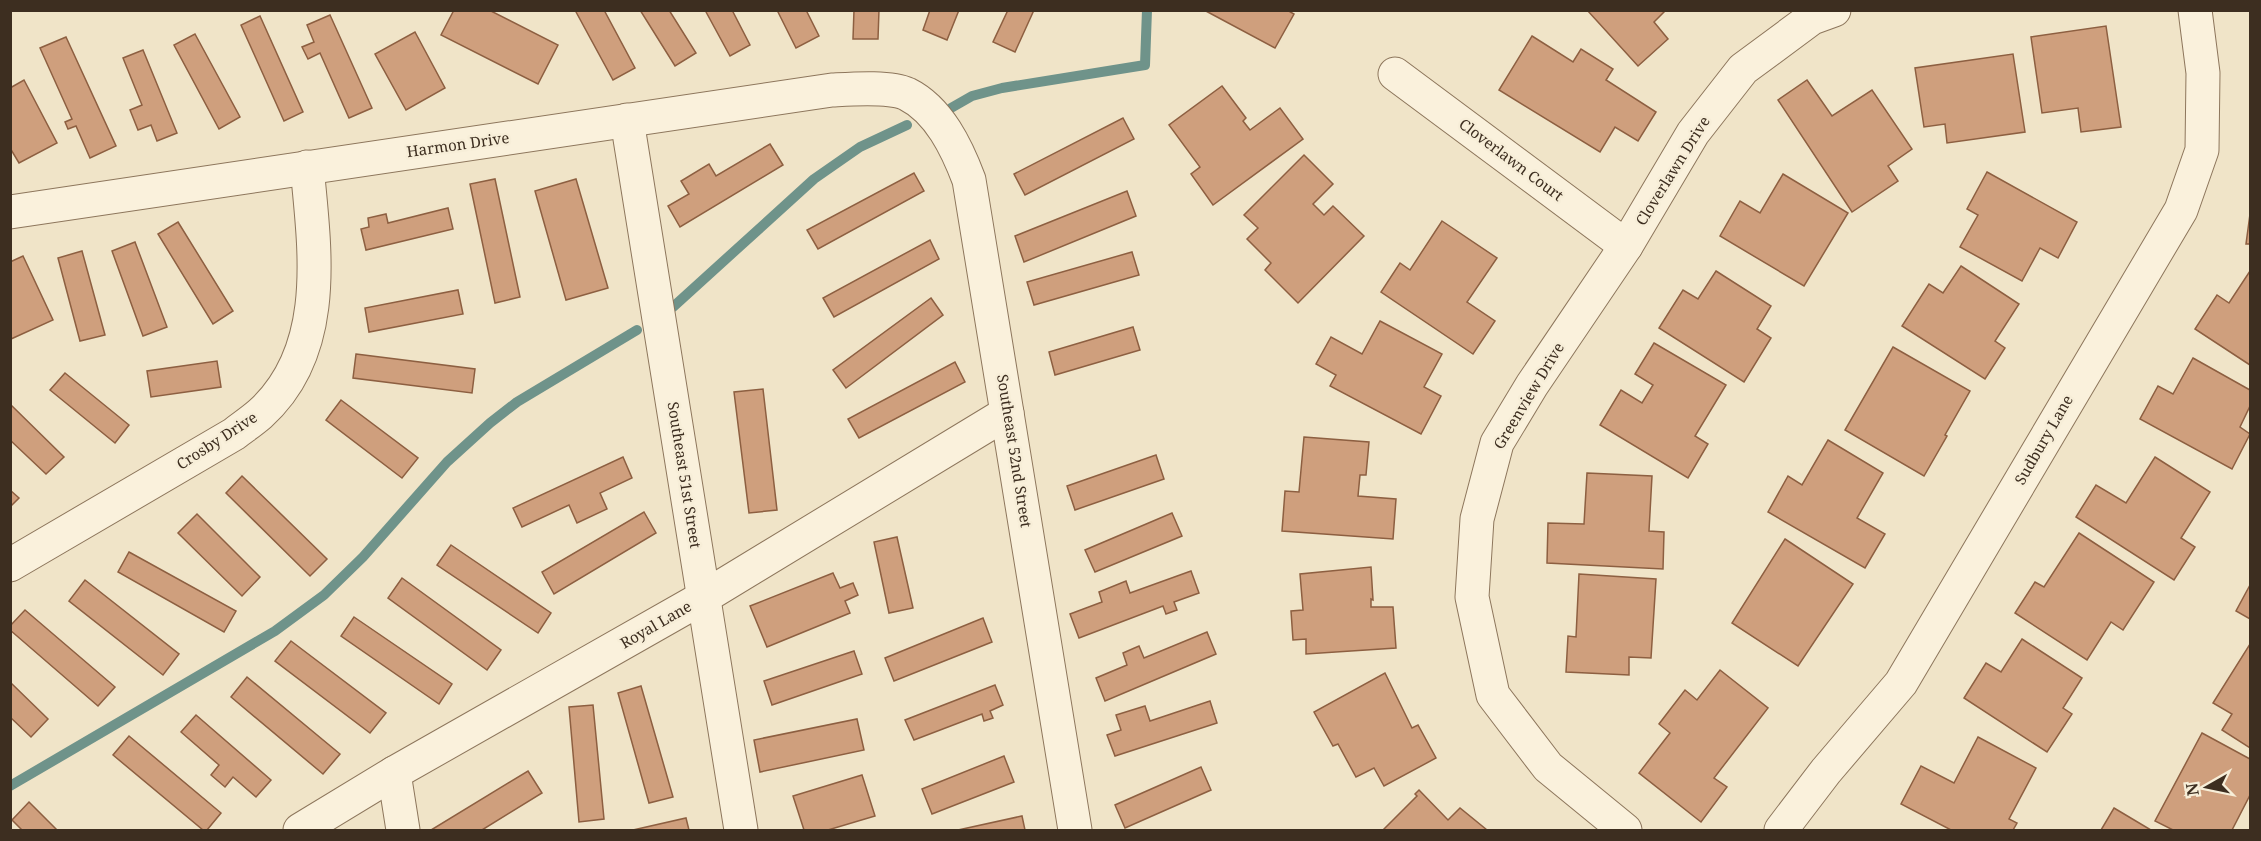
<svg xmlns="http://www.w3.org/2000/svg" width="2261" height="841" font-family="'Noto Serif',serif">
  <rect width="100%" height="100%" fill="#f0e4c8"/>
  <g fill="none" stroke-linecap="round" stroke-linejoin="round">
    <g stroke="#6f938a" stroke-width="10">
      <path d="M951,108L972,96L1002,88L1145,65L1147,10"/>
      <path d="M673,307L814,179L860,147L907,125"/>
      <path d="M10,786L275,631L324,595L363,557L447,462L490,423L517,402L637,330"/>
    </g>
  </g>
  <g fill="#cf9f7d" stroke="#8d5f41" stroke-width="1.5">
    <path d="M454,10H489L558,45L538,84L441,35Z"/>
    <path d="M575,10H604L635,68L613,80Z"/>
    <path d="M640,10H669L696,53L675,66Z"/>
    <path d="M705,10H732L750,45L730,56Z"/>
    <path d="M777,10H806L819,36L796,48Z"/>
    <path d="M854,10H879L878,39H853Z"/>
    <path d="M930,10H959L947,40L923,30Z"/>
    <path d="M1008,10H1034L1015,52L993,42Z"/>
    <path d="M1204,10H1287L1294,14L1275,48Z"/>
    <path d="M1587,10H1666L1654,22L1668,39L1638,66Z"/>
    <path d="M330,15L372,108L349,118L320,53L308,59L302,47L314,42L307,25Z"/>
    <path d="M260,16L303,112L284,121L241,25Z"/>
    <path d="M2106,26L2121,127L2081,132L2078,108L2042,113L2031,37Z"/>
    <path d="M415,32L445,88L406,110L375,54Z"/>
    <path d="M195,34L240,117L219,129L174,45Z"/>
    <path d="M1532,36L1573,62L1581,49L1613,69L1606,80L1656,112L1638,141L1615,127L1600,152L1499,90Z"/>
    <path d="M66,37L116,146L90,158L76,126L68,129L65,122L72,119L40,48Z"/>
    <path d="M143,50L177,133L157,141L151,125L138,130L130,110L142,105L123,58Z"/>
    <path d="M2013,54L2025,132L1947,143L1945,124L1924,127L1915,68Z"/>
    <path d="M24,80L57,143L19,163L10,148V88Z"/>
    <path d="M1807,80L1832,116L1872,90L1912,149L1888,166L1898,181L1852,212L1778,100Z"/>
    <path d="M1222,86L1246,118L1243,121L1250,130L1280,108L1303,139L1213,205L1191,174L1200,167L1169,125Z"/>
    <path d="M1123,118L1134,139L1025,195L1014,174Z"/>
    <path d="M770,144L783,165L680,227L668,206L689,194L681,181L709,164L716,176Z"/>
    <path d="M1304,155L1333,184L1313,204L1324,215L1333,206L1364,236L1298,303L1265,270L1271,263L1247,239L1258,228L1244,215Z"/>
    <path d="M1987,172L2077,222L2058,258L2040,248L2022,281L1960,247L1978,215L1967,209Z"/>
    <path d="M914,173L924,191L818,249L807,230Z"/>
    <path d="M1783,174L1848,213L1804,286L1720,236L1740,201L1760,213Z"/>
    <path d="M495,179L520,297L495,303L470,184Z"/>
    <path d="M576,179L608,288L566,300L535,191Z"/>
    <path d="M1127,191L1136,216L1024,262L1015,236Z"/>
    <path d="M448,208L453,229L366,250L361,229L369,227L368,218L386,214L388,223Z"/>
    <path d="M2250,214V244H2246Z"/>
    <path d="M1442,221L1497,258L1467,302L1495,321L1473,354L1381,292L1400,263L1410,270Z"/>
    <path d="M178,222L233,311L213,324L158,234Z"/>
    <path d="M930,240L939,259L834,317L823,298Z"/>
    <path d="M135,242L167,327L143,336L112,251Z"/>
    <path d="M82,251L105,335L80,341L58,258Z"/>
    <path d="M1132,252L1139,275L1034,305L1027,282Z"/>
    <path d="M23,256L53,320L11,339L10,262Z"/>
    <path d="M1961,266L2019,304L1995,341L2005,348L1985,379L1902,326L1929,284L1943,293Z"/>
    <path d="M1716,271L1771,306L1757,329L1771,338L1744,382L1659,328L1683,290L1698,299Z"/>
    <path d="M2250,271V365L2195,329L2217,295L2229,303Z"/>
    <path d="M458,290L463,314L369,332L365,308Z"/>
    <path d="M931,298L943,315L846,388L833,370Z"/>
    <path d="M1380,321L1442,354L1424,387L1441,396L1421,434L1330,386L1336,375L1316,364L1331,337L1362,354Z"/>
    <path d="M1133,327L1140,350L1055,375L1049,352Z"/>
    <path d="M1654,343L1726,385L1695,436L1708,444L1688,478L1600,425L1621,390L1642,403L1653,385L1635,374Z"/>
    <path d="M1893,347L1970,391L1945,435L1947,436L1924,476L1845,430Z"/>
    <path d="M356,354L475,369L472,393L353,378Z"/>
    <path d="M2193,358L2250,390V406L2240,427L2250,434L2232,469L2140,419L2158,386L2173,394Z"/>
    <path d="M217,361L221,387L151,397L147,371Z"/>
    <path d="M955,362L965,382L859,438L848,419Z"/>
    <path d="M65,373L129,425L115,443L50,390Z"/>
    <path d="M763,389L777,510L749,513L734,392Z"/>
    <path d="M341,400L418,458L402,478L326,420Z"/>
    <path d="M10,404L64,457L46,474L10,440Z"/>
    <path d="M1304,437L1369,442L1366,475H1360L1358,496L1396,499L1393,539L1282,531L1285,491L1299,492Z"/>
    <path d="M1828,440L1883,473L1857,518L1885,534L1865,568L1768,512L1788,476L1802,485Z"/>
    <path d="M1156,455L1164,479L1075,510L1067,486Z"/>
    <path d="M623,457L632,478L600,493L607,509L577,523L569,505L522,527L513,508Z"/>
    <path d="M2155,457L2210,492L2181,538L2195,547L2174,580L2076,517L2096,485L2126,503Z"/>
    <path d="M1587,473L1652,476L1649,531L1664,532L1663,569L1547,563L1548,523L1584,524Z"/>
    <path d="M242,476L327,559L310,576L226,493Z"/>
    <path d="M10,490L19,498L10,507Z"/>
    <path d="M644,512L656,533L554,594L542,572Z"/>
    <path d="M1172,513L1182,536L1095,572L1085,550Z"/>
    <path d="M197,514L260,577L242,596L178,533Z"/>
    <path d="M2079,533L2154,582L2123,630L2111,622L2087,660L2015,613L2035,582L2044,587Z"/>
    <path d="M897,537L913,608L889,613L874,542Z"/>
    <path d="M1785,539L1853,584L1798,666L1732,623Z"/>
    <path d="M451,545L551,613L538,633L437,565Z"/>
    <path d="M129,552L236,611L224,632L118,572Z"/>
    <path d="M1371,567L1373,600L1371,599V607H1393L1396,648L1306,654V639L1293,640L1291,611L1303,610L1300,574Z"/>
    <path d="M1191,571L1199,593L1174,602L1177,610L1166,614L1163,606L1079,638L1070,614L1102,602L1099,592L1126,581L1130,593Z"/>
    <path d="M833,573L840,588L853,583L858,595L845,601L850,613L767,647L750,606Z"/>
    <path d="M1579,574L1656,579L1651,658L1629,657V675L1566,672L1568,636L1576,637Z"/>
    <path d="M402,578L501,650L487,670L388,598Z"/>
    <path d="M85,580L179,654L163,675L69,601Z"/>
    <path d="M2250,585V619L2236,611Z"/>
    <path d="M25,610L115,687L98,706L10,630V626Z"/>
    <path d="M354,617L452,684L439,704L341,636Z"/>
    <path d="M983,618L992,642L894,681L885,658Z"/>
    <path d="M1207,632L1216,654L1105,701L1096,678L1127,665L1123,653L1139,646L1144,658Z"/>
    <path d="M2022,639L2082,678L2063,708L2072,714L2047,752L1964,698L1986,663L2001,672Z"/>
    <path d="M291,641L386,713L370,733L275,661Z"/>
    <path d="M2250,644V748L2222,730L2232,714L2213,703Z"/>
    <path d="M854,651L862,674L772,705L764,681Z"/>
    <path d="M1720,670L1768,708L1714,778L1727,787L1701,822L1639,773L1670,733L1659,724L1685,690L1697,700Z"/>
    <path d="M1385,673L1412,728L1418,725L1436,758L1384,786L1374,768L1356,777L1338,744L1333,746L1314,712Z"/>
    <path d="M247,677L340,754L323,774L231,697Z"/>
    <path d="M10,682L48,719L31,737L10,717Z"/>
    <path d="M995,685L1003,705L990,711L993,718L984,721L982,714L914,740L905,720Z"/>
    <path d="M641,686L673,797L649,803L618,693Z"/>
    <path d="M1210,701L1217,723L1115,756L1107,735L1121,730L1116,715L1145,706L1150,721Z"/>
    <path d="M593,705L604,819L579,822L569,707Z"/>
    <path d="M196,715L271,780L256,797L233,777L225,787L211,775L219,765L181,732Z"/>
    <path d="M857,719L864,750L760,772L754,740Z"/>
    <path d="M2202,733L2250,759V795L2232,830H2173L2155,821Z"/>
    <path d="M129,736L221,813L207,830H203L113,755Z"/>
    <path d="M1978,737L2036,768L2009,819L2017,823L2013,830H1951L1901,804L1921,766L1954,783Z"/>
    <path d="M1004,756L1014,782L932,814L922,789Z"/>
    <path d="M1201,767L1211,790L1125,828L1115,805Z"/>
    <path d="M528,771L542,793L482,830H431Z"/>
    <path d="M862,775L875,816L828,830H804L793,796Z"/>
    <path d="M1419,790L1448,820L1460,808L1487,830H1383L1417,796L1415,794Z"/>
    <path d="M29,802L57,830H22L12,820Z"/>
    <path d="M2114,808L2151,830H2101Z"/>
    <path d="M1022,816L1025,830H958Z"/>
    <path d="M686,818L689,830H633Z"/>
  </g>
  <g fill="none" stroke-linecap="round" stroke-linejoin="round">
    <g stroke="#8d765c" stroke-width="35">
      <g id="minor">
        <path d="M1395,74L1626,246"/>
        <path d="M627,120L741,830"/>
        <path d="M10,212L832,90C851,89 890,86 907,94C939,110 957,148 969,180L1075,830"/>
        <path d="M10,565L234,434C243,427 252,421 260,414C330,351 315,251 307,167"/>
        <path d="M394,773L403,830"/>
        <path d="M300,830L394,773L704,597L1007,413"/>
        <path d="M1625,830L1548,767L1493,695L1472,597L1477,519L1497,443L1532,385L1626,246L1693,133L1743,69L1812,18L1834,10"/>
        <path d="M1781,830L1826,771L1901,683L2181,210L2202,150L2203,73L2195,10"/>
      </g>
    </g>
    <use href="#minor" stroke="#faf1dc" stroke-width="33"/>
  </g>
  <g text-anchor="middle" stroke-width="5" stroke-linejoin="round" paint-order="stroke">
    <g font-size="15" fill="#3d2e20" stroke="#f7eed8">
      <text transform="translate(458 145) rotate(-8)" y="5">Harmon Drive</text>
      <text transform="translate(1511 160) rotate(37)" y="5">Cloverlawn Court</text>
      <text transform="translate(1673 171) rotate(-58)" y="5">Cloverlawn Drive</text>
      <text transform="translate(1529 396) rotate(-59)" y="5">Greenview Drive</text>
      <text transform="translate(2044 440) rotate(-60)" y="5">Sudbury Lane</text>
      <text transform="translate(217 441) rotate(-33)" y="5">Crosby Drive</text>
      <text transform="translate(1014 451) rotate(81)" y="5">Southeast 52nd Street</text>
      <text transform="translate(684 475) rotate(81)" y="5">Southeast 51st Street</text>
      <text transform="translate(656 625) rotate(-30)" y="5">Royal Lane</text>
    </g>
  </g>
  <rect width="2261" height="841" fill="none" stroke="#3d2e20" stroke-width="24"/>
  <g transform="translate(2207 787) rotate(261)" stroke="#f7eed8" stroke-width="4.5" paint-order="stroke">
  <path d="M0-4.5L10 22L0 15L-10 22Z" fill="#3d2e20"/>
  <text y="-9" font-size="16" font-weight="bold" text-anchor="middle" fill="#3d2e20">N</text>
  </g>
</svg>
